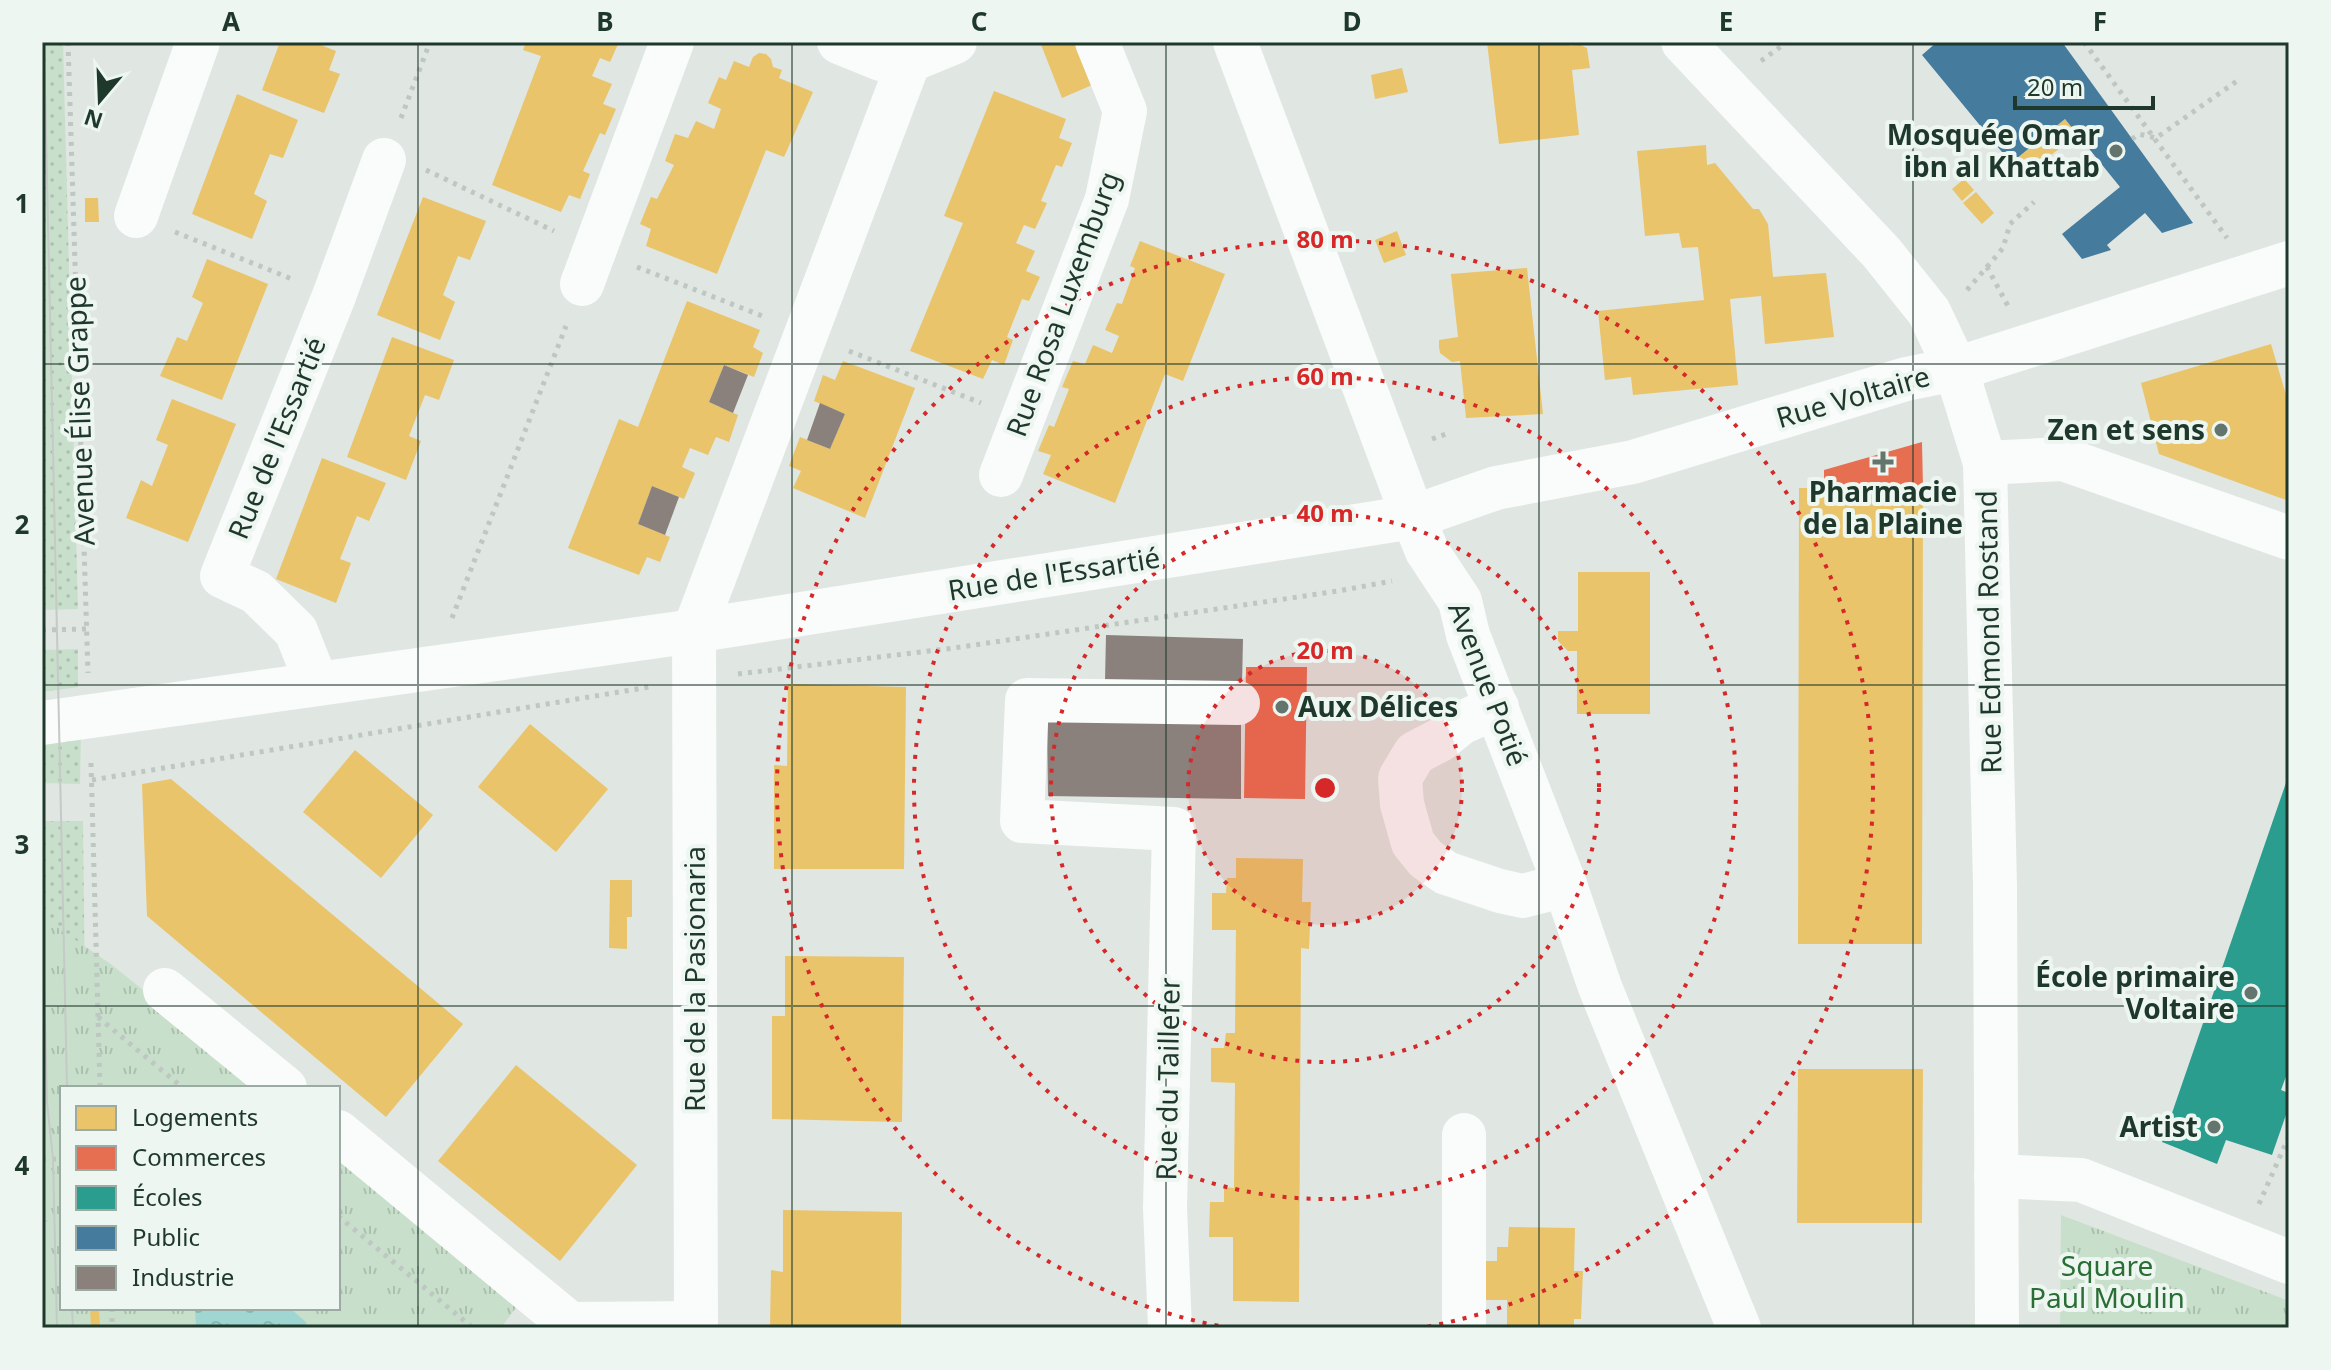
<svg xmlns="http://www.w3.org/2000/svg" width="2331" height="1370" font-family="'Noto Sans',sans-serif">
  <defs>
    <pattern id="grass-dots" width="8" height="8" patternUnits="userSpaceOnUse" patternTransform="scale(2)"><rect width="8" height="8" fill="#c8e0cb"/><path d="M2 2h.1M6 6h.1" fill="none" stroke="#abc1ae" stroke-width="1.8" stroke-linecap="round"/></pattern>
    <pattern id="park-tufts" width="24" height="20" patternUnits="userSpaceOnUse" patternTransform="scale(2)"><rect width="24" height="20" fill="#c8e0cb"/><path d="M3 7l-1-3M5 7V3M7 7l1-3M15 17l-1-3M17 17v-4M19 17l1-3" fill="none" stroke="#abc1ae"/></pattern>
    <pattern id="water-ripples" width="26" height="14" patternUnits="userSpaceOnUse" patternTransform="scale(2)"><rect width="26" height="14" fill="#a0d6d2"/><path d="M2 4q2-2 4 0t4 0M15 11q2-2 4 0t4 0" fill="none" stroke="#89b8b4"/></pattern>
  </defs>
  <rect width="100%" height="100%" fill="#e0e6e2"/>
  <g fill="url(#grass-dots)">
    <path d="M42,42H63L78,609L42,610Z"/>
    <path d="M78,649V687L42,692V650Z"/>
    <path d="M81,729L80,784L42,783V736Z"/>
    <path d="M42,821H83L86,1088H62L42,1097Z"/>
  </g>
  <g fill="url(#park-tufts)">
    <path d="M42,917L112,965L265,1088H62V1308H338V1147L524,1297L501,1328H42Z"/>
    <path d="M2061,1215L2289,1301V1328H2060Z"/>
  </g>
  <path fill="url(#water-ripples)" d="M195,1308H290L307,1323L303,1328H196Z"/>
  <g fill="#e9c46a">
    <path d="M280,42H313L336,51L329,70L340,74L324,113L262,90Z"/>
    <path d="M526,42H619L610,62L600,58L592,76L612,84L603,104L616,109L605,135L600,133L583,171L590,174L580,199L569,195L561,212L492,185L541,56L523,50Z"/>
    <path d="M1040,42H1084L1099,82L1062,98Z"/>
    <path d="M1487,42H1569V46L1580,45L1587,48L1590,68L1572,70L1579,135L1499,144Z"/>
    <path d="M759,53L766,54L771,59L773,67L782,70L779,78L813,92L784,157L766,150L717,274L646,246L651,229L640,224L651,197L657,199L674,165L665,161L675,134L688,138L696,121L714,129L721,109L708,103L719,77L726,80L734,61L749,67L753,57Z"/>
    <path d="M1402,68L1408,92L1375,99L1371,75Z"/>
    <path d="M994,91L1066,119L1059,138L1072,143L1062,167L1056,165L1041,201L1047,203L1035,229L1024,225L1016,243L1035,251L1026,271L1040,277L1029,301L1022,299L1007,337L1013,340L1004,365L992,360L983,379L910,351L963,223L944,216Z"/>
    <path d="M237,94L298,120L283,158L270,154L254,194L267,201L252,239L192,214Z"/>
    <path d="M2065,119L2077,134L2023,178L2011,163Z"/>
    <path d="M1706,145L1707,165L1715,163L1753,209H1759L1768,224L1773,277L1826,273L1834,337L1765,344L1761,296L1730,299L1738,385L1633,395L1631,377L1605,380L1598,311L1704,300L1698,247L1682,248L1679,233L1645,236L1637,151Z"/>
    <path d="M1964,179L1974,190L1962,201L1952,189Z"/>
    <path d="M1976,192L1994,213L1982,224L1963,203Z"/>
    <path d="M423,197L486,221L470,260L458,256L443,295L455,302L440,340L377,315Z"/>
    <path d="M85,198H98L99,222H85Z"/>
    <path d="M1397,231L1406,255L1384,263L1375,240Z"/>
    <path d="M1140,241L1225,274L1183,381L1165,374L1115,503L1043,474L1051,455L1038,451L1049,425L1054,427L1069,389L1062,387L1073,361L1085,364L1093,345L1112,353L1119,336L1105,330L1117,303L1122,304L1135,268L1130,266Z"/>
    <path d="M207,259L268,284L222,400L160,376L177,337L187,341L203,303L192,297Z"/>
    <path d="M1527,268L1543,414L1466,418L1460,361L1452,362L1440,353L1439,347V340L1458,337L1451,274Z"/>
    <path d="M687,301L760,330L753,347L763,353L754,377L724,365L709,402L738,415L729,442L716,437L708,455L690,448L682,467L695,473L684,499L652,486L638,524L670,537L660,562L647,557L639,575L568,548L619,419L638,427Z"/>
    <path d="M392,337L454,360L439,400L425,395L409,436L421,441L406,480L347,457Z"/>
    <path d="M2271,344L2289,405V501L2159,454L2141,383Z"/>
    <path d="M843,361L915,388L865,518L793,488L801,471L789,466L800,437L830,449L845,414L814,401L823,375L835,380Z"/>
    <path d="M172,399L236,424L188,542L126,518L141,480L152,486L168,445L156,440Z"/>
    <path d="M322,458L386,483L369,521L357,516L340,559L351,563L336,603L276,579Z"/>
    <path d="M1799,488H1923L1922,944H1798Z"/>
    <path d="M1578,572H1650V714H1577V651H1568L1558,641V631H1578Z"/>
    <path d="M788,684L906,687L904,869H774V765L787,766Z"/>
    <path d="M530,724L608,789L556,852L478,787Z"/>
    <path d="M355,750L433,815L381,878L303,812Z"/>
    <path d="M171,779L463,1024L386,1117L147,916L142,784Z"/>
    <path d="M1236,858L1303,859L1302,902H1311L1309,949L1301,948L1299,1302L1233,1301V1237H1209L1210,1202H1224V1187L1234,1188L1235,1083L1211,1082V1048H1224L1226,1033H1235L1236,930H1212V893H1226L1227,878H1236Z"/>
    <path d="M610,880H632V917H627V949L609,948Z"/>
    <path d="M785,956L904,957L902,1122L772,1119V1016H785Z"/>
    <path d="M516,1065L637,1165L560,1261L438,1161Z"/>
    <path d="M1798,1069H1923L1922,1223H1797Z"/>
    <path d="M783,1210L902,1212L901,1328H770L771,1270L783,1272Z"/>
    <path d="M1509,1227L1575,1228L1574,1271H1583L1581,1319H1574V1328H1507V1300H1483L1484,1261H1497V1247H1508Z"/>
    <path d="M90,1308H99L100,1327L91,1328Z"/>
  </g>
  <g fill="#e76f51">
    <path d="M1922,442L1923,488H1824V470Z"/>
    <path d="M1246,667H1307L1305,799L1244,798Z"/>
  </g>
  <path fill="#2a9d8f" d="M2289,774V1068L2281,1090L2289,1093V1106L2272,1155L2226,1140L2217,1164L2162,1142Z"/>
  <path fill="#457b9d" d="M1937,42H2062L2193,223L2162,233L2145,213L2107,245L2111,250L2082,259L2062,234L2120,187L2065,119L2011,163L1922,55Z"/>
  <g fill="#8a817c">
    <path d="M724,365L748,375L733,413L709,402Z"/>
    <path d="M820,403L845,414L830,449L807,440Z"/>
    <path d="M652,486L679,497L665,535L638,524Z"/>
    <path d="M1106,635L1243,639L1242,685L1105,681Z"/>
    <path d="M1047,718L1241,723V799L1048,796Z"/>
  </g>
  <g fill="none" stroke-linecap="round" stroke-linejoin="round">
    <g stroke="#bec7c2" stroke-width="5" stroke-dasharray="4 6" stroke-linecap="butt">
      <path d="M68,42L88,673"/>
      <path d="M2084,42L2227,238"/>
      <path d="M1761,61L1787,42"/>
      <path d="M401,118L430,42"/>
      <path d="M2132,139L2139,134L2156,138L2237,81"/>
      <path d="M426,170L554,231"/>
      <path d="M175,232L292,279"/>
      <path d="M637,267L765,317"/>
      <path d="M1987,267L2003,248L2010,224L2034,202"/>
      <path d="M1967,290L1987,267L2008,306"/>
      <path d="M849,351L981,403"/>
      <path d="M1432,439L1446,434"/>
      <path d="M452,618L566,326"/>
      <path d="M42,630L87,629"/>
      <path d="M738,674L954,648L1338,591L1392,581"/>
      <path d="M91,763L100,1088"/>
      <path d="M92,780L649,687"/>
      <path d="M98,1017L183,1088"/>
      <path d="M42,1159H62"/>
      <path d="M2259,1204L2289,1136"/>
      <path d="M42,1211L45,1222"/>
      <path d="M338,1216L473,1328"/>
      <path d="M112,1308V1328"/>
    </g>
    <g stroke="#fafbfb" stroke-width="44">
      <path d="M839,42L881,59L909,61L955,42"/>
      <path d="M1235,42L1413,517L1427,551L1460,601L1468,635L1565,885L1600,987L1739,1328"/>
      <path d="M1683,42L1881,252L1929,312L1956,369L1985,463L1995,885L1997,1328"/>
      <path d="M136,216L198,42"/>
      <path d="M582,284L672,42"/>
      <path d="M1985,463L2063,459L2289,538"/>
      <path d="M1001,475L1107,199L1125,111L1097,42"/>
      <path d="M317,684L296,631L256,592L222,576L334,296L384,160"/>
      <path d="M1497,707L1461,723L1440,740L1415,753L1400,778L1402,804L1413,843L1426,859L1446,873L1500,891L1523,896L1565,885"/>
      <path d="M42,723L694,631L1413,517L1496,488L1633,462L1906,379L1956,369L2289,263"/>
      <path d="M165,990L285,1088"/>
      <path d="M338,1132L570,1324L696,1323"/>
      <path d="M1996,1176L2081,1180L2289,1262"/>
      <path d="M696,1328L694,631L909,61"/>
      <path d="M1170,1328L1165,1208L1174,829L1022,821L1027,700L1238,703"/>
      <path d="M1464,1328V1135"/>
    </g>
    <g stroke="#c5c9c7" stroke-width="2">
      <path d="M44,42L67,1088"/>
      <path d="M42,889L47,1102L53,1159L57,1328"/>
      <path d="M72,1308L73,1328"/>
    </g>
  </g>
  <path fill="none" stroke="#1f382c" stroke-width="2" stroke-opacity="0.55" d="M418,42V1328M792,42V1328M1166,42V1328M1539,42V1328M1913,42V1328M42,364H2289M42,685H2289M42,1006H2289"/>
  <circle cx="1325" cy="788" r="137" fill="#d62828" fill-opacity=".12"/>
  <g fill="none" stroke="#d62828" stroke-width="4" stroke-dasharray="4 8">
    <circle cx="1325" cy="788" r="137"/>
    <circle cx="1325" cy="788" r="274"/>
    <circle cx="1325" cy="788" r="411"/>
    <path d="M1230 1328A548 548 0 1 1 1420 1328"/>
  </g>
  <g fill="#63756c" stroke="#edf6f0" stroke-width="3">
    <circle cx="2116" cy="151" r="8"/>
    <circle cx="2221" cy="430" r="8"/>
    <path d="M1879 450h8v8h8v8h-8v8h-8v-8h-8v-8h8z"/>
    <circle cx="1282" cy="707" r="8"/>
    <circle cx="2251" cy="993" r="8"/>
    <circle cx="2214" cy="1127" r="8"/>
  </g>
  <g text-anchor="middle" stroke-width="8" stroke-linejoin="round" paint-order="stroke">
    <g font-size="28" font-weight="bold" fill="#1f382c" stroke="#edf6f0" text-anchor="end">
      <text x="2100" y="145">Mosquée Omar<tspan x="2100" dy="32">ibn al Khattab</tspan></text>
      <text x="2205" y="440">Zen et sens</text>
      <text x="1883" y="502" text-anchor="middle">Pharmacie<tspan x="1883" dy="32">de la Plaine</tspan></text>
      <text x="1298" y="717" text-anchor="start">Aux Délices</text>
      <text x="2235" y="987">École primaire<tspan x="2235" dy="32">Voltaire</tspan></text>
      <text x="2198" y="1137">Artist</text>
    </g>
    <g font-size="28" fill="#1f382c" stroke="#edf6f0">
      <text transform="translate(1063 304) rotate(-70)" y="10">Rue Rosa Luxemburg</text>
      <text transform="translate(1853 397) rotate(-16)" y="10">Rue Voltaire</text>
      <text transform="translate(80 411) rotate(-92)" y="10">Avenue Élise Grappe</text>
      <text transform="translate(277 438) rotate(-68)" y="10">Rue de l'Essartié</text>
      <text transform="translate(1054 574) rotate(-9)" y="10">Rue de l'Essartié</text>
      <text transform="translate(1989 632) rotate(-91)" y="10">Rue Edmond Rostand</text>
      <text transform="translate(1488 684) rotate(69)" y="10">Avenue Potié</text>
      <text transform="translate(695 979) rotate(-90)" y="10">Rue de la Pasionaria</text>
      <text transform="translate(1168 1079) rotate(-89)" y="10">Rue du Taillefer</text>
    </g>
    <g font-size="28" fill="#2a6e36" stroke="#edf6f0">
      <text x="2107" y="1276">Square<tspan x="2107" dy="32">Paul Moulin</tspan></text>
    </g>
  </g>
  <circle cx="1325" cy="788" r="12" fill="#d62828" stroke="#edf6f0" stroke-width="4"/>
  <g font-size="24" text-anchor="middle" font-weight="bold" fill="#d62828" stroke="#edf6f0" stroke-width="8" stroke-linejoin="round" paint-order="stroke">
    <text x="1325" y="248">80 m</text>
    <text x="1325" y="385">60 m</text>
    <text x="1325" y="522">40 m</text>
    <text x="1325" y="659">20 m</text>
  </g>
  <rect width="2331" height="1370" fill="none" stroke="#edf6f0" stroke-width="88"/>
  <rect x="60" y="1086" width="280" height="224" fill="#edf6f0" stroke="#9baaa2" stroke-width="2"/>
  <rect x="76" y="1106" width="40" height="24" fill="#e9c46a" stroke="#9baaa2" stroke-width="2"/>
  <text x="132" y="1126" font-size="24" fill="#1f382c">Logements</text>
  <rect x="76" y="1146" width="40" height="24" fill="#e76f51" stroke="#9baaa2" stroke-width="2"/>
  <text x="132" y="1166" font-size="24" fill="#1f382c">Commerces</text>
  <rect x="76" y="1186" width="40" height="24" fill="#2a9d8f" stroke="#9baaa2" stroke-width="2"/>
  <text x="132" y="1206" font-size="24" fill="#1f382c">Écoles</text>
  <rect x="76" y="1226" width="40" height="24" fill="#457b9d" stroke="#9baaa2" stroke-width="2"/>
  <text x="132" y="1246" font-size="24" fill="#1f382c">Public</text>
  <rect x="76" y="1266" width="40" height="24" fill="#8a817c" stroke="#9baaa2" stroke-width="2"/>
  <text x="132" y="1286" font-size="24" fill="#1f382c">Industrie</text>
  <g transform="translate(100 100) rotate(199)" stroke="#edf6f0" stroke-width="6" paint-order="stroke">
  <path d="M0-6L14 30L0 20L-14 30Z" fill="#1f382c"/>
  <text y="-12" font-size="22" font-weight="bold" text-anchor="middle" fill="#1f382c">N</text>
  </g>
  <path d="M2015 96v12h138v-12" fill="none" stroke="#1f382c" stroke-width="4"/>
  <text x="2027" y="96" font-size="24" fill="#1f382c" stroke="#edf6f0" stroke-width="6" paint-order="stroke">20 m</text>
  <rect x="44" y="44" width="2243" height="1282" fill="none" stroke="#1f382c" stroke-width="3"/>
  <g font-size="26" text-anchor="middle" font-weight="bold" fill="#1f382c">
    <text x="231" y="31">A</text>
    <text x="605" y="31">B</text>
    <text x="979" y="31">C</text>
    <text x="1352" y="31">D</text>
    <text x="1726" y="31">E</text>
    <text x="2100" y="31">F</text>
    <text x="22" y="213">1</text>
    <text x="22" y="534">2</text>
    <text x="22" y="854">3</text>
    <text x="22" y="1175">4</text>
  </g>
</svg>
